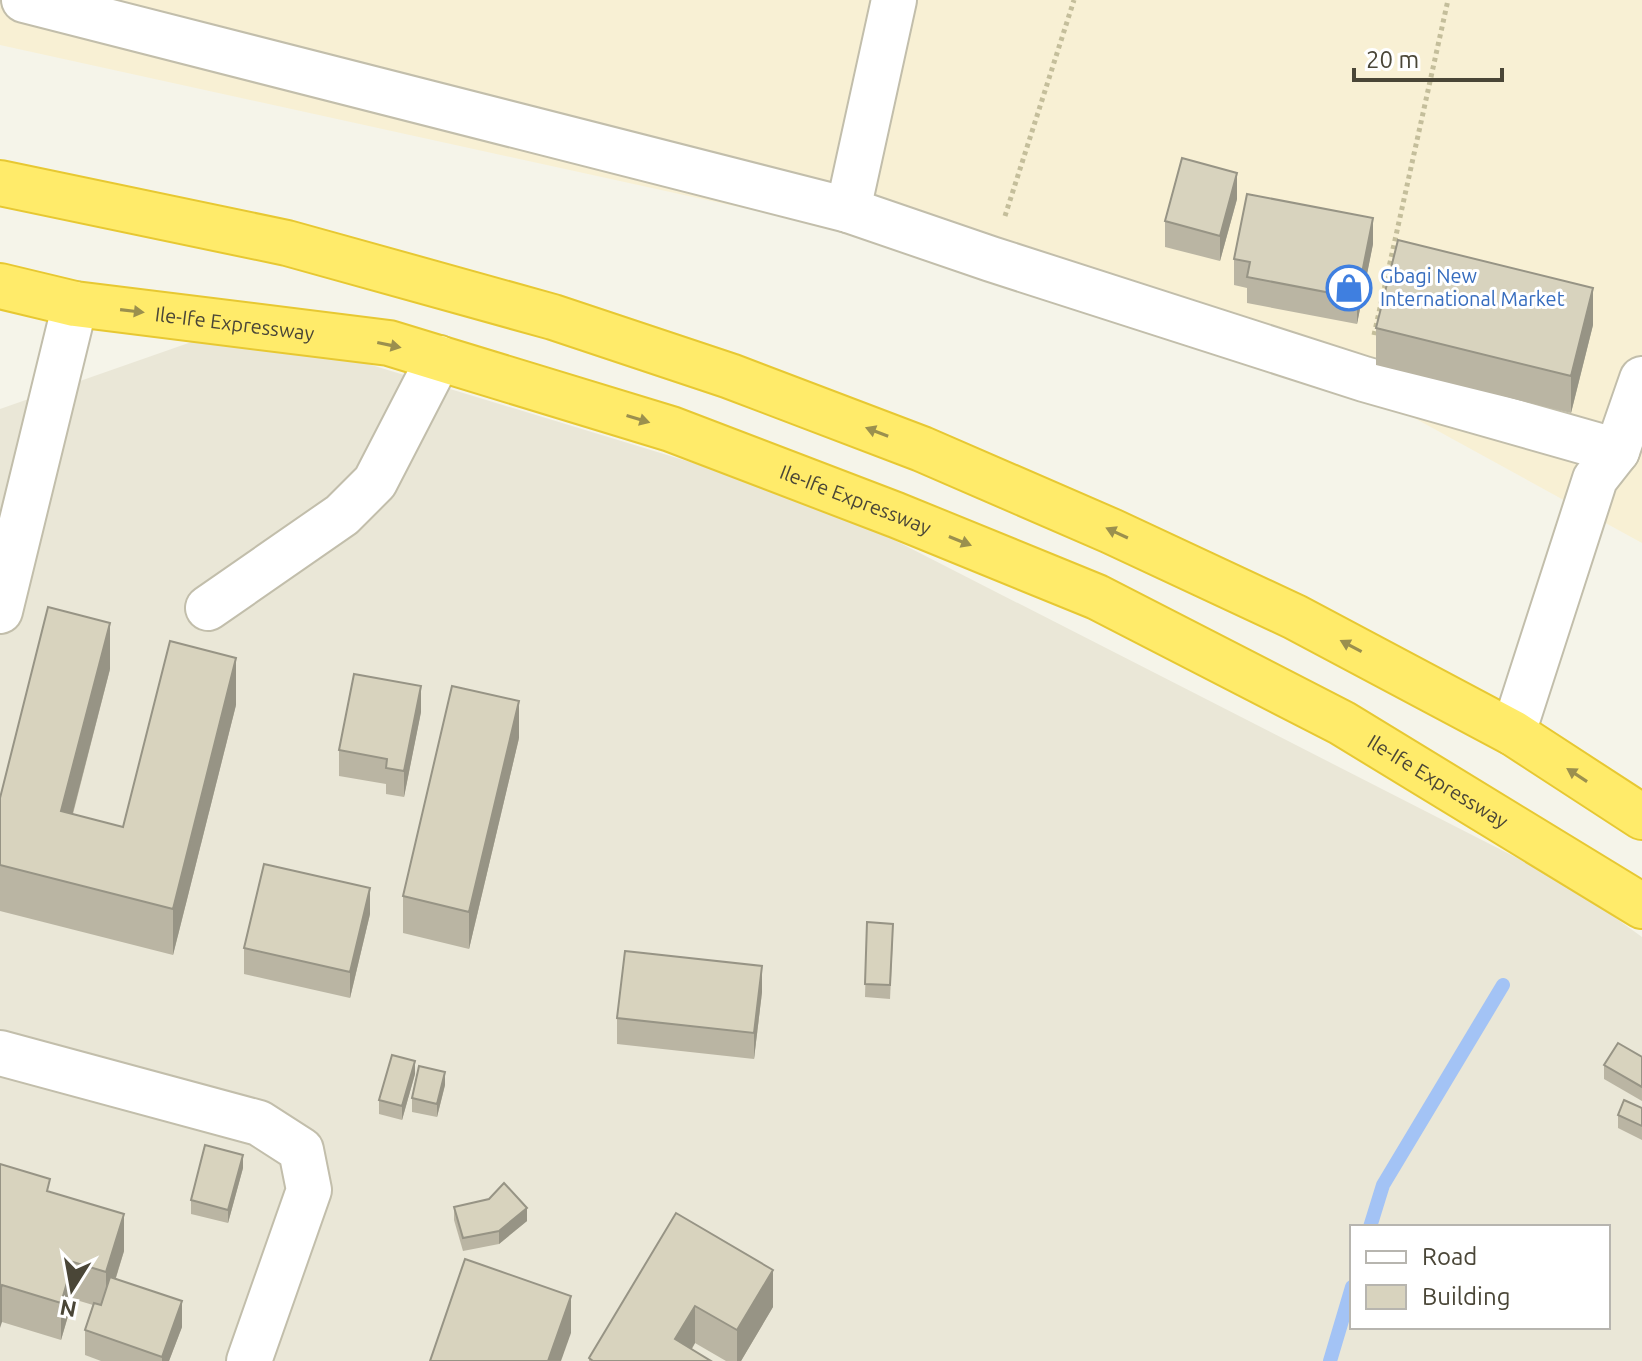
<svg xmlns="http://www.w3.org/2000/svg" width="1642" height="1361" font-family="Ubuntu,sans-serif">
  <rect width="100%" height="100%" fill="#f5f4e9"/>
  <path fill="#eae7d7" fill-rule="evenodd" d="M240,325L818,501L1570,885L1642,937V1361H0V409ZM1352,1227H1608V1327H1352Z"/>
  <path fill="#f8f0d4" d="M0,0H1642V543L1294,352L816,224L0,45Z"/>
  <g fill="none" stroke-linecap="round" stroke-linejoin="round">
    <g stroke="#a3c3f5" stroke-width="14">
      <path d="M1370,1227L1383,1185L1503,985"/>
      <path d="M1330,1361L1352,1287"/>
    </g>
    <g stroke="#c2beab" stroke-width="48">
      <g id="minor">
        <path d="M24,0L848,210L991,259L1364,379L1617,451"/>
        <path d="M848,210L894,0"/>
        <path d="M208,608L342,515L375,482L439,358"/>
        <path d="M0,611L75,304"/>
        <path d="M1513,733L1595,479L1617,451L1642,379"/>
        <path d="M0,1053L259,1123L301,1150L309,1190L249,1361"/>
      </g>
    </g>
    <g stroke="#e7c832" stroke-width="48">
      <g id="highway">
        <path d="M0,183L287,243L553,317L730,376L922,449L1111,531L1295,617L1513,733L1642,817"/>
        <path id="s1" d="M0,286L75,304L389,343L671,429L896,515L1097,597L1342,723L1642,906"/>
      </g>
    </g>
    <g stroke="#c4be9b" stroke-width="5" stroke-dasharray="4 4" stroke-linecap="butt">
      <path d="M1005,216L1074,0"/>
      <path d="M1374,335L1448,0"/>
    </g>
    <use href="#minor" stroke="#fff" stroke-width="44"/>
    <use href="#highway" stroke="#ffeb6a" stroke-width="44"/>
  </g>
  <g fill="#bab5a3">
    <path d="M1237,199L1220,261L1165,247V221Z"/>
    <path d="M1373,244L1357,324L1247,303V288L1234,285V259Z"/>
    <path d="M1593,325L1571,413L1376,365V328Z"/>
    <path d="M110,669L73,814L123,827L236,705L173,955L0,911V798Z"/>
    <path d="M421,712L404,797L386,794V784L339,776V750Z"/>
    <path d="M519,738L469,949L403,933V896Z"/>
    <path d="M370,914L350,998L244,974V948Z"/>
    <path d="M867,922L893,937L890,999L865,997Z"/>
    <path d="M762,992L754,1059L617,1044V1018Z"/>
    <path d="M1642,1057V1101L1604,1079V1065Z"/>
    <path d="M415,1074L402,1120L379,1114V1100Z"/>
    <path d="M445,1085L437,1117L412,1112V1098Z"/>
    <path d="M1642,1108V1140L1618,1128V1115Z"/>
    <path d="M0,1164L50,1192L124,1251L116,1278L182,1327L169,1361H101L85,1355V1330L93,1305L73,1299L61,1340L2,1322Z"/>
    <path d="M243,1168L228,1223L191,1214V1200Z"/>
    <path d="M454,1207L527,1221L499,1244L463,1251L454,1220Z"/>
    <path d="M676,1213L773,1307L741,1361H726L695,1343L692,1349L711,1361H589V1358Z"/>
  </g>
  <g fill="#979485">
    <path d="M1237,173V199L1220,261V236Z"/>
    <path d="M1373,218V244L1357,324V298Z"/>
    <path d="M1593,288V325L1571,413V376Z"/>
    <path d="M110,623V669L61,858V811Z"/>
    <path d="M236,658V705L173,955V909Z"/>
    <path d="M421,686V712L404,797V771Z"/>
    <path d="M519,701V738L469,949V912Z"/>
    <path d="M370,888V914L350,998V972Z"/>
    <path d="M762,966V992L754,1059V1033Z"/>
    <path d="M415,1061V1074L402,1120V1106Z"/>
    <path d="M445,1072V1085L437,1117V1104Z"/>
    <path d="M243,1155V1168L228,1223V1210Z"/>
    <path d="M527,1208V1221L499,1244V1231Z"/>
    <path d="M124,1214V1251L106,1309V1272Z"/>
    <path d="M73,1262V1299L61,1340V1303Z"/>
    <path d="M773,1270V1307L741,1361H737V1330Z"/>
    <path d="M2,1285V1322L0,1328V1291Z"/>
    <path d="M571,1296V1333L561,1361H548Z"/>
    <path d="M182,1301V1327L169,1361H162V1357Z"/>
    <path d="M695,1306V1343L684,1361L675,1339Z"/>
  </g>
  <g fill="#d8d3be" stroke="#979485" stroke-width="2">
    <path d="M1182,158L1237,173L1220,236L1165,221Z"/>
    <path d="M1247,194L1373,218L1357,298L1247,277L1250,262L1234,259Z"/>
    <path d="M1398,240L1593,288L1571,376L1376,328Z"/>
    <path d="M48,607L110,623L61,811L123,827L170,641L236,658L173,909L0,865V798Z"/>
    <path d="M354,674L421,686L404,771L386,768L387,759L339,750Z"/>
    <path d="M452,686L519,701L469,912L403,896Z"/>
    <path d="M264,864L370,888L350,972L244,948Z"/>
    <path d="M867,922L893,924L890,985L865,984Z"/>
    <path d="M625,951L762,966L754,1033L617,1018Z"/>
    <path d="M1618,1043L1642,1057V1087L1604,1065Z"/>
    <path d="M392,1055L415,1061L402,1106L379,1100Z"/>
    <path d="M419,1066L445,1072L437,1104L412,1098Z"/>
    <path d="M1624,1100L1642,1108V1126L1618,1115Z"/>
    <path d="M205,1145L243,1155L228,1210L191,1200Z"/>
    <path d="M0,1164L50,1179L47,1191L124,1214L106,1272L73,1262L61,1303L2,1285L0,1291Z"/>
    <path d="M504,1183L527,1208L499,1231L463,1238L454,1207L489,1199Z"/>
    <path d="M676,1213L773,1270L737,1330L695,1306L675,1339L711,1361H593L589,1358Z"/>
    <path d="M465,1259L571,1296L548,1361H430Z"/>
    <path d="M110,1277L182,1301L162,1357L85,1330L94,1303L101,1305Z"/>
  </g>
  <defs><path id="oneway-solid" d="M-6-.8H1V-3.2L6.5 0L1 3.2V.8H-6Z" transform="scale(2)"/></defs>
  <g fill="#9b904e">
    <use href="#oneway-solid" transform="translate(132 311) rotate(7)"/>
    <use href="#oneway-solid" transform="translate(389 345) rotate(12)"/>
    <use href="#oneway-solid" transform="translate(638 419) rotate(17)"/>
    <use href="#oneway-solid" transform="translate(877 432) rotate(-159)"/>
    <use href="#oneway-solid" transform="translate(1117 533) rotate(-155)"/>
    <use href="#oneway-solid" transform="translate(960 541) rotate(22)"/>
    <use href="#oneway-solid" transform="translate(1351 646) rotate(-152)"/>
    <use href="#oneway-solid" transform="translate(1577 775) rotate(-147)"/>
  </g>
  <defs>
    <g id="shop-ring" transform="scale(2.3)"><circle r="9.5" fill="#fff" stroke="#3f7fe0" stroke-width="1.5"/><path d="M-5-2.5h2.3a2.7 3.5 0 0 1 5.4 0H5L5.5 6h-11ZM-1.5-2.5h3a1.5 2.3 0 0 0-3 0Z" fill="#3f7fe0"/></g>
  </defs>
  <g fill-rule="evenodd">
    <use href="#shop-ring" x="1349" y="288"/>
  </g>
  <g text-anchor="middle" stroke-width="6" stroke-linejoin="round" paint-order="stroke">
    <g font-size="20" fill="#366cbe" stroke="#fff" text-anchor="start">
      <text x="1380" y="283">Gbagi New<tspan x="1380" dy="23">International Market</tspan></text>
    </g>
    <g font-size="20" fill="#4a4637" stroke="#fff">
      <text dy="7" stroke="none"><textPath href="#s1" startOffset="238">Ile-Ife Expressway</textPath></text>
      <text dy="7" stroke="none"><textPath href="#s1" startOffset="886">Ile-Ife Expressway</textPath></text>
      <text dy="7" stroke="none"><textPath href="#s1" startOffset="1534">Ile-Ife Expressway</textPath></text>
    </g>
  </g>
  <rect x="1350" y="1225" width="260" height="104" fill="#ffffff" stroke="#b7b5af" stroke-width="2"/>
  <rect x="1366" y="1251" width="40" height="12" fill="#ffffff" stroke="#b7b5af" stroke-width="2"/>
  <text x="1422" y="1265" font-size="24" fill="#4a4637">Road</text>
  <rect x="1366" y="1285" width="40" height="24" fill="#d8d3be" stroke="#b7b5af" stroke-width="2"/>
  <text x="1422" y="1305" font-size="24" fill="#4a4637">Building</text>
  <g transform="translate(72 1289) rotate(191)" stroke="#ffffff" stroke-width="6" paint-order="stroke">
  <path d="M0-6L14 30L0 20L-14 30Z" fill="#4a4637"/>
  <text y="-12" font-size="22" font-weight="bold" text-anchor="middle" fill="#4a4637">N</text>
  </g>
  <path d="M1354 68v12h148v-12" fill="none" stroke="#4a4637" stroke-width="4"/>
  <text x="1366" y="68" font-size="24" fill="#4a4637" stroke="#ffffff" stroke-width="6" paint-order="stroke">20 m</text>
</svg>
